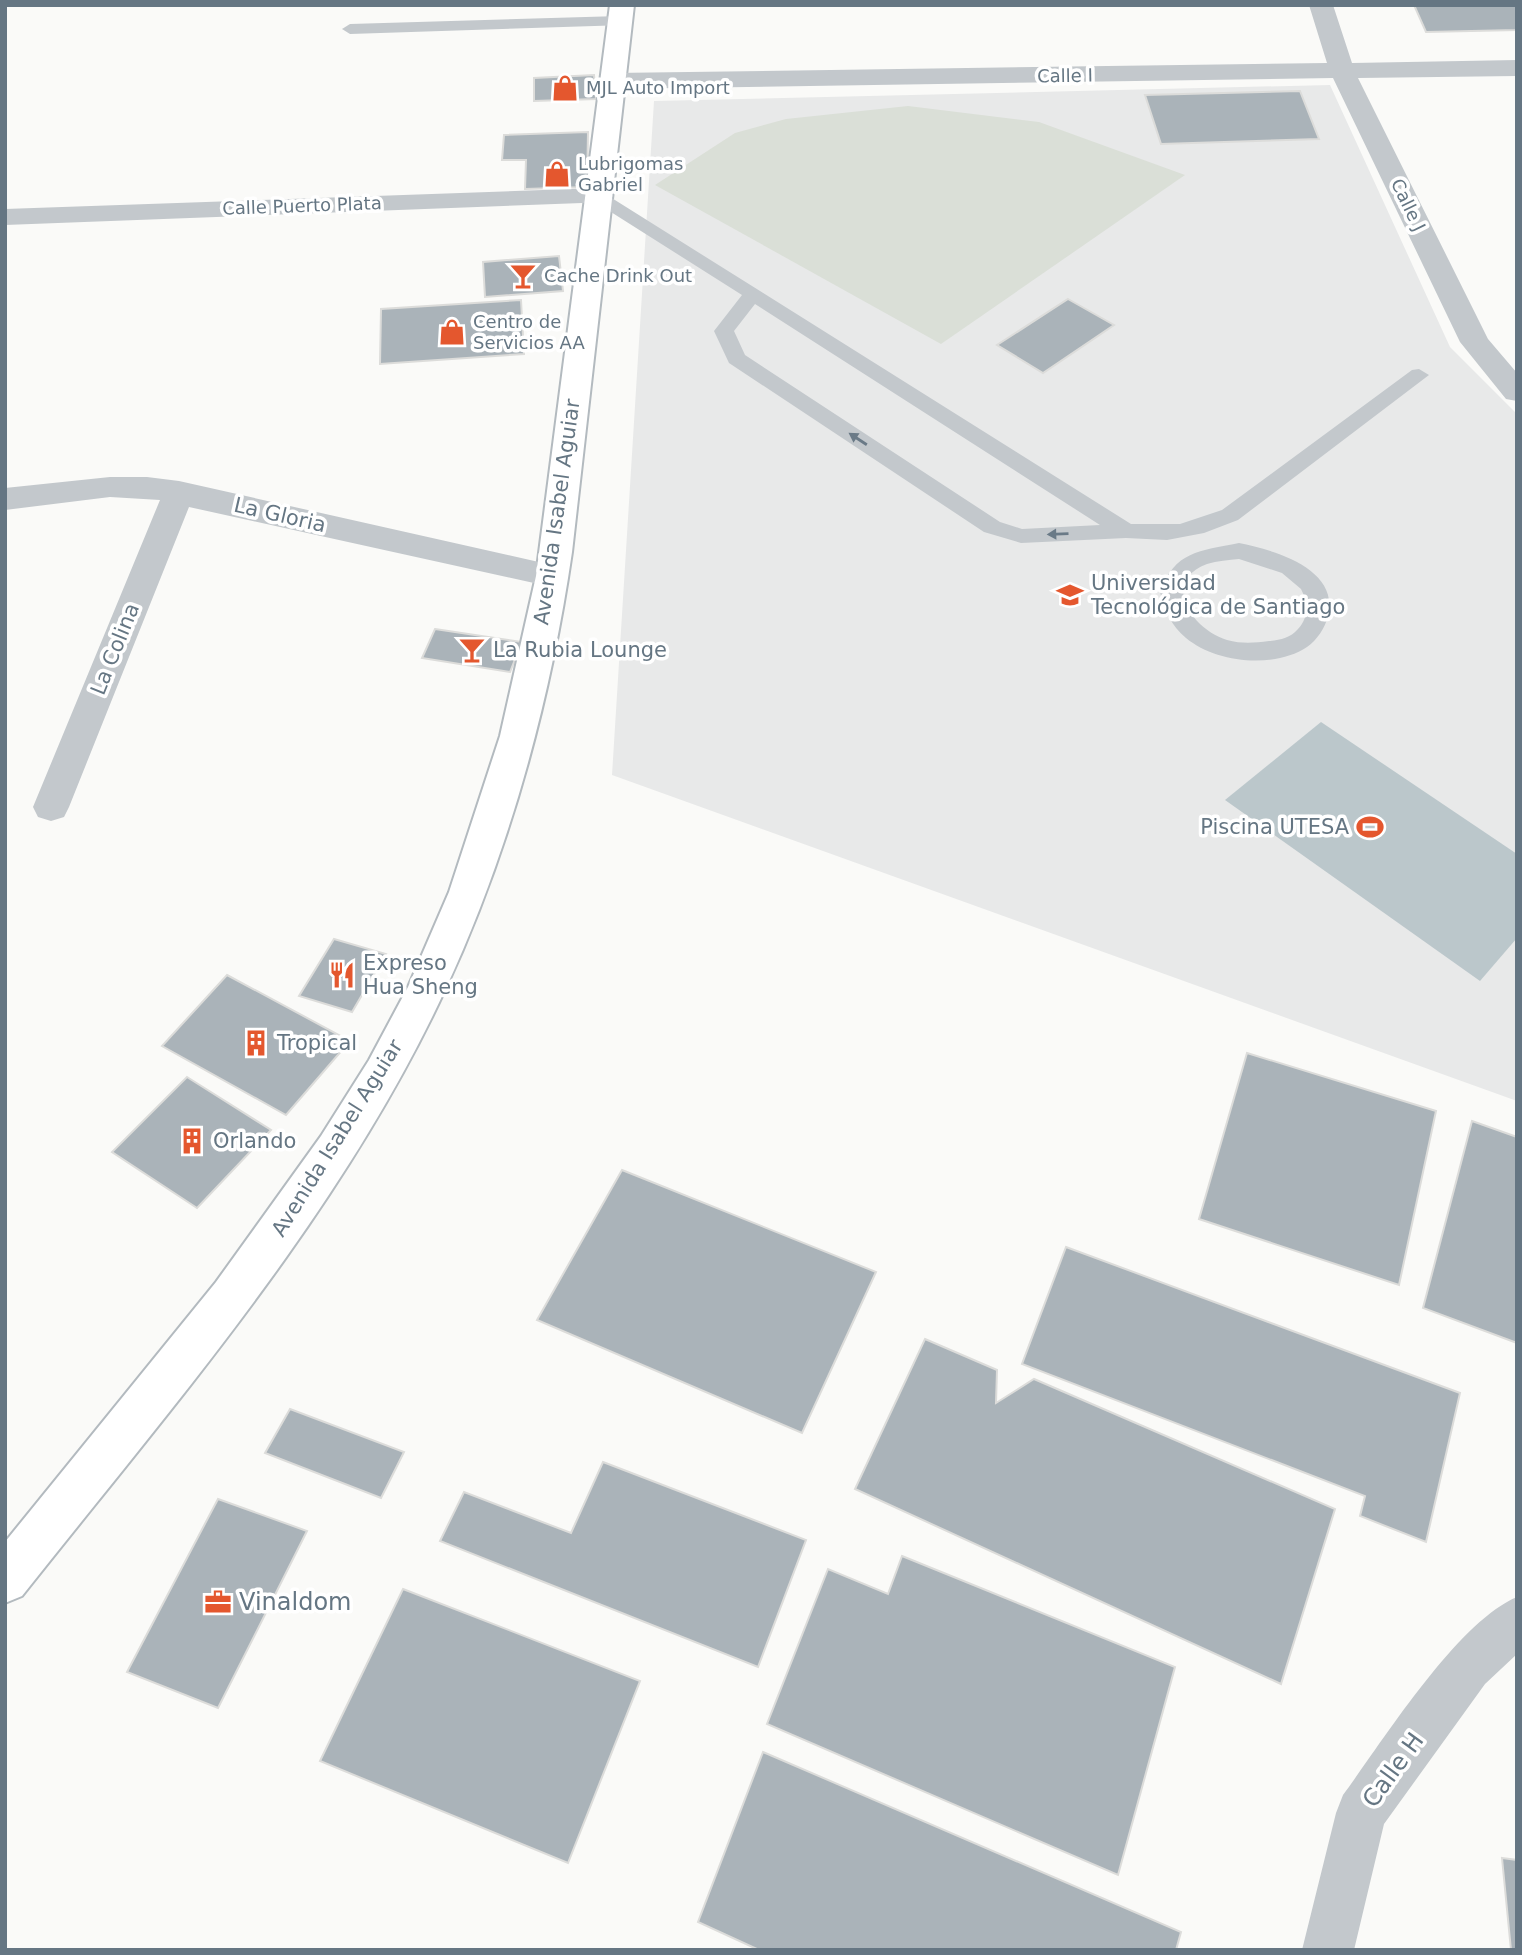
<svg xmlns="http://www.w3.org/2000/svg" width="1522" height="1955" font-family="'DejaVu Sans',sans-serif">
  <rect width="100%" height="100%" fill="#fafaf8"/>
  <path fill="#e8e9e9" d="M1330,85L1450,347L1517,414V1101L612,775L654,101Z"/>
  <path fill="#dadfd7" d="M908,106L1039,122L1185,175L941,344L655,185L735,133L786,119Z"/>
  <path fill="#bbc7cb" d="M1321,722L1517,854V938L1480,981L1225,800Z"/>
  <g fill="#aab3b9" stroke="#dcdcda" stroke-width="2">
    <path d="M1414,5H1517V30L1426,32Z"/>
    <path d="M594,75L596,99L534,101V78Z"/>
    <path d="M1300,91L1319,139L1161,144L1145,95Z"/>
    <path d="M588,132L587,187L525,189L526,160H502L504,135Z"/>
    <path d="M559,256L563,291L485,297L483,262Z"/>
    <path d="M1068,299L1114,325L1043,373L997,345Z"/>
    <path d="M521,300L524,354L380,364L381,309Z"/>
    <path d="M435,629L522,642L510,672L422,658Z"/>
    <path d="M334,939L386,954L352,1012L299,996Z"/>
    <path d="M227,975L350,1041L286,1115L162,1046Z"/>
    <path d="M1247,1053L1436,1111L1399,1285L1199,1219Z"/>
    <path d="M187,1077L271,1130L197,1208L112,1152Z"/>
    <path d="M1472,1121L1517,1137V1343L1423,1308Z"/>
    <path d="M622,1170L876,1272L802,1433L537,1320Z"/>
    <path d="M1066,1247L1460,1393L1426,1542L1360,1516L1365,1496L1022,1364Z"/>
    <path d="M925,1339L997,1370L996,1403L1034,1379L1335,1509L1281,1684L855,1489Z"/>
    <path d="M290,1409L404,1452L381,1498L265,1453Z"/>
    <path d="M603,1462L806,1540L758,1667L440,1541L464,1492L571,1533Z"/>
    <path d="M218,1499L307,1531L218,1708L127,1672Z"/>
    <path d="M902,1556L1175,1667L1118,1875L767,1724L828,1569L888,1594Z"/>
    <path d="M403,1589L640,1681L568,1863L320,1761Z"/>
    <path d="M763,1752L1181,1932L1176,1950H759L698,1922Z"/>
    <path d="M1502,1858L1517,1860V1950H1511Z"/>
  </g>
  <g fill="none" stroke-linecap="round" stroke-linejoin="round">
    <g stroke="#b3babf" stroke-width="4">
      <path id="secondary" d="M610,5H634L572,552C550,703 509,852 445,990C341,1214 174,1404 22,1596L5,1603V1542L216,1282L321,1136L369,1060L408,987L449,892L500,736L536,576Z"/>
    </g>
    <g fill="#c3c8cc" fill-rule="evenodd">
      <path d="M620,16L628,21L626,25L350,34L342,29L350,24Z"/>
      <path d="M599,190L1131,524H1180L1222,510L1412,370L1419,369L1429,375L1238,520L1204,533L1167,540L1126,538L1021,543L984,532L729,363L714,331L742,295L592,200L590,196L592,192ZM755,304L1100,525L1022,529L1000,522L745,355L734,331Z"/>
      <path d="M1239,543C1273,550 1340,568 1328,616C1325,628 1317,640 1307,647C1274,669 1216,663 1186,638C1171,626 1165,610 1160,592C1175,551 1199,551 1239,543ZM1239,559L1282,573L1301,589C1308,602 1309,618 1298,629C1290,638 1281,640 1269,641C1254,643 1242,644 1227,640C1193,630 1159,582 1207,564C1217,561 1229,560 1239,559Z"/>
    </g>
    <g fill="#c3c8cc" fill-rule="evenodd">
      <path d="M1309,5H1333L1352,63L1517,60V76L1358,78L1488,339L1517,373V401L1506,399L1460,342L1333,78L613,89L604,86L600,81L604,76L613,73L1327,63Z"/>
      <path d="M599,188L609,190L613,196L609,202L5,225V209Z"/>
      <path d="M110,477H147L179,481L552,565L564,568L568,576L564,584L552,587L189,507L69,807L64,817L51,821L38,817L33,807L160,500L110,497L5,510V488Z"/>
      <path d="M1517,1597V1654L1485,1684L1384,1824L1354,1950H1302L1336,1813L1343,1795C1383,1741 1457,1622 1517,1597Z"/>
    </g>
    <use href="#secondary" fill="#fff" fill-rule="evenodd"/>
  </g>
  <defs><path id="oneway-solid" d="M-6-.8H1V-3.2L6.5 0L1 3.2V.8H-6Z" transform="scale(1.75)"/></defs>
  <g fill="#6a7a87">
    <use href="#oneway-solid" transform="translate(858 439) rotate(-147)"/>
    <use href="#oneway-solid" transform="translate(1058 534) rotate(178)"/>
  </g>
  <defs>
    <g id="shop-bare" transform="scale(2.1)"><path d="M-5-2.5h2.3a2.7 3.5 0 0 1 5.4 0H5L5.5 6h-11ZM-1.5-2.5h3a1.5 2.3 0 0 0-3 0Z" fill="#e4572e" stroke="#fff" stroke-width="2.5" paint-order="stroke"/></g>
    <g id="bar-bare" transform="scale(2.1)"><path d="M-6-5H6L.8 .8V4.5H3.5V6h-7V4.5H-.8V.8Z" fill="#e4572e" stroke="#fff" stroke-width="2.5" paint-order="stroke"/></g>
    <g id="university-bare" transform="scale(2.1)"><path d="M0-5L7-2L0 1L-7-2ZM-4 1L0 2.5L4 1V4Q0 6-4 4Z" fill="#e4572e" stroke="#fff" stroke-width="2.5" paint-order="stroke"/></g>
    <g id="stadium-bare" transform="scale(2.1)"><path d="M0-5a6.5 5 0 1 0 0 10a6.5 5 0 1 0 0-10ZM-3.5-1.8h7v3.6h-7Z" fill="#e4572e" stroke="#fff" stroke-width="2.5" paint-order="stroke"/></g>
    <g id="restaurant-bare" transform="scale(2.1)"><path d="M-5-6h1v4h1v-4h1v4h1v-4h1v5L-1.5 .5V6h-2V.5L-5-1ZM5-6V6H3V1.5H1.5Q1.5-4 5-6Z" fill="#e4572e" stroke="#fff" stroke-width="2.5" paint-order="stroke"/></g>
    <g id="building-bare" transform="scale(2.1)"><path d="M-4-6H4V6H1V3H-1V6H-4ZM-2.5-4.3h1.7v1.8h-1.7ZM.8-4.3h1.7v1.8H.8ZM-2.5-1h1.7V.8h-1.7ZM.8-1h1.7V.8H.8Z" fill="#e4572e" stroke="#fff" stroke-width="2.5" paint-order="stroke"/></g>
    <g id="office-bare" transform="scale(2.1)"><path d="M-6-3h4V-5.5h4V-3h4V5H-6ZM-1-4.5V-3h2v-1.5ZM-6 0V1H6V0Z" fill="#e4572e" stroke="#fff" stroke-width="2.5" paint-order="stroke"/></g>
  </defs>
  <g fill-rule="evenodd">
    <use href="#shop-bare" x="565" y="88"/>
    <use href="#shop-bare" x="557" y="174"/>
    <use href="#bar-bare" x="523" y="276"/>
    <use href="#shop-bare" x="452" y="332"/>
    <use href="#university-bare" x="1070" y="595"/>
    <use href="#bar-bare" x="472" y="650"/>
    <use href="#stadium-bare" x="1370" y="827"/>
    <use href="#restaurant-bare" x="342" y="975"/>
    <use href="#building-bare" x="256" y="1043"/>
    <use href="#building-bare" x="192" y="1141"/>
    <use href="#office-bare" x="218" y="1602"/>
  </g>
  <g text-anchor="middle" stroke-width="7" stroke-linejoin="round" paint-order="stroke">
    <g font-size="18" fill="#657683" stroke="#fff">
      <text transform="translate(1065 76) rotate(-1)" y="6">Calle I</text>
      <text transform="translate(1408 205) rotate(64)" y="6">Calle J</text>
      <text transform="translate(302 206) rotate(-2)" y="6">Calle Puerto Plata</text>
    </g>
    <g font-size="18" fill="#657683" stroke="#fff" text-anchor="start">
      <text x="586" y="94">MJL Auto Import</text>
      <text x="578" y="170">Lubrigomas<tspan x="578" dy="21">Gabriel</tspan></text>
      <text x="544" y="282">Cache Drink Out</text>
      <text x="473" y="328">Centro de<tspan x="473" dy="21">Servicios AA</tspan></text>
    </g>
    <g font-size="21" fill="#657683" stroke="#fff">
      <text transform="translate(557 512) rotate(-82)" y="7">Avenida Isabel Aguiar</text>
      <text transform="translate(280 515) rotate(13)" y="7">La Gloria</text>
      <text transform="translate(115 649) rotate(-68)" y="7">La Colina</text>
      <text transform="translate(337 1138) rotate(-58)" y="7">Avenida Isabel Aguiar</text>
    </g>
    <g font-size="21" fill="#657683" stroke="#fff" text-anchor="start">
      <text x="1091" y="590">Universidad<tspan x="1091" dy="24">Tecnológica de Santiago</tspan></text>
      <text x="493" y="657">La Rubia Lounge</text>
      <text x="1349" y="834" text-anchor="end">Piscina UTESA</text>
      <text x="363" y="970">Expreso<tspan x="363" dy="24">Hua Sheng</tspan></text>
      <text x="277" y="1050">Tropical</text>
      <text x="213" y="1148">Orlando</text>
    </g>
    <g font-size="24" fill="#657683" stroke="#fff" text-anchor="start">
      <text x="239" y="1610">Vinaldom</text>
    </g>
    <g font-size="24" fill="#657683" stroke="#fff">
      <text transform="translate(1393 1770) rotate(-54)" y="8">Calle H</text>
    </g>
  </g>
  <rect width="1522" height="1955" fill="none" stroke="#657683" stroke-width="14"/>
</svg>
